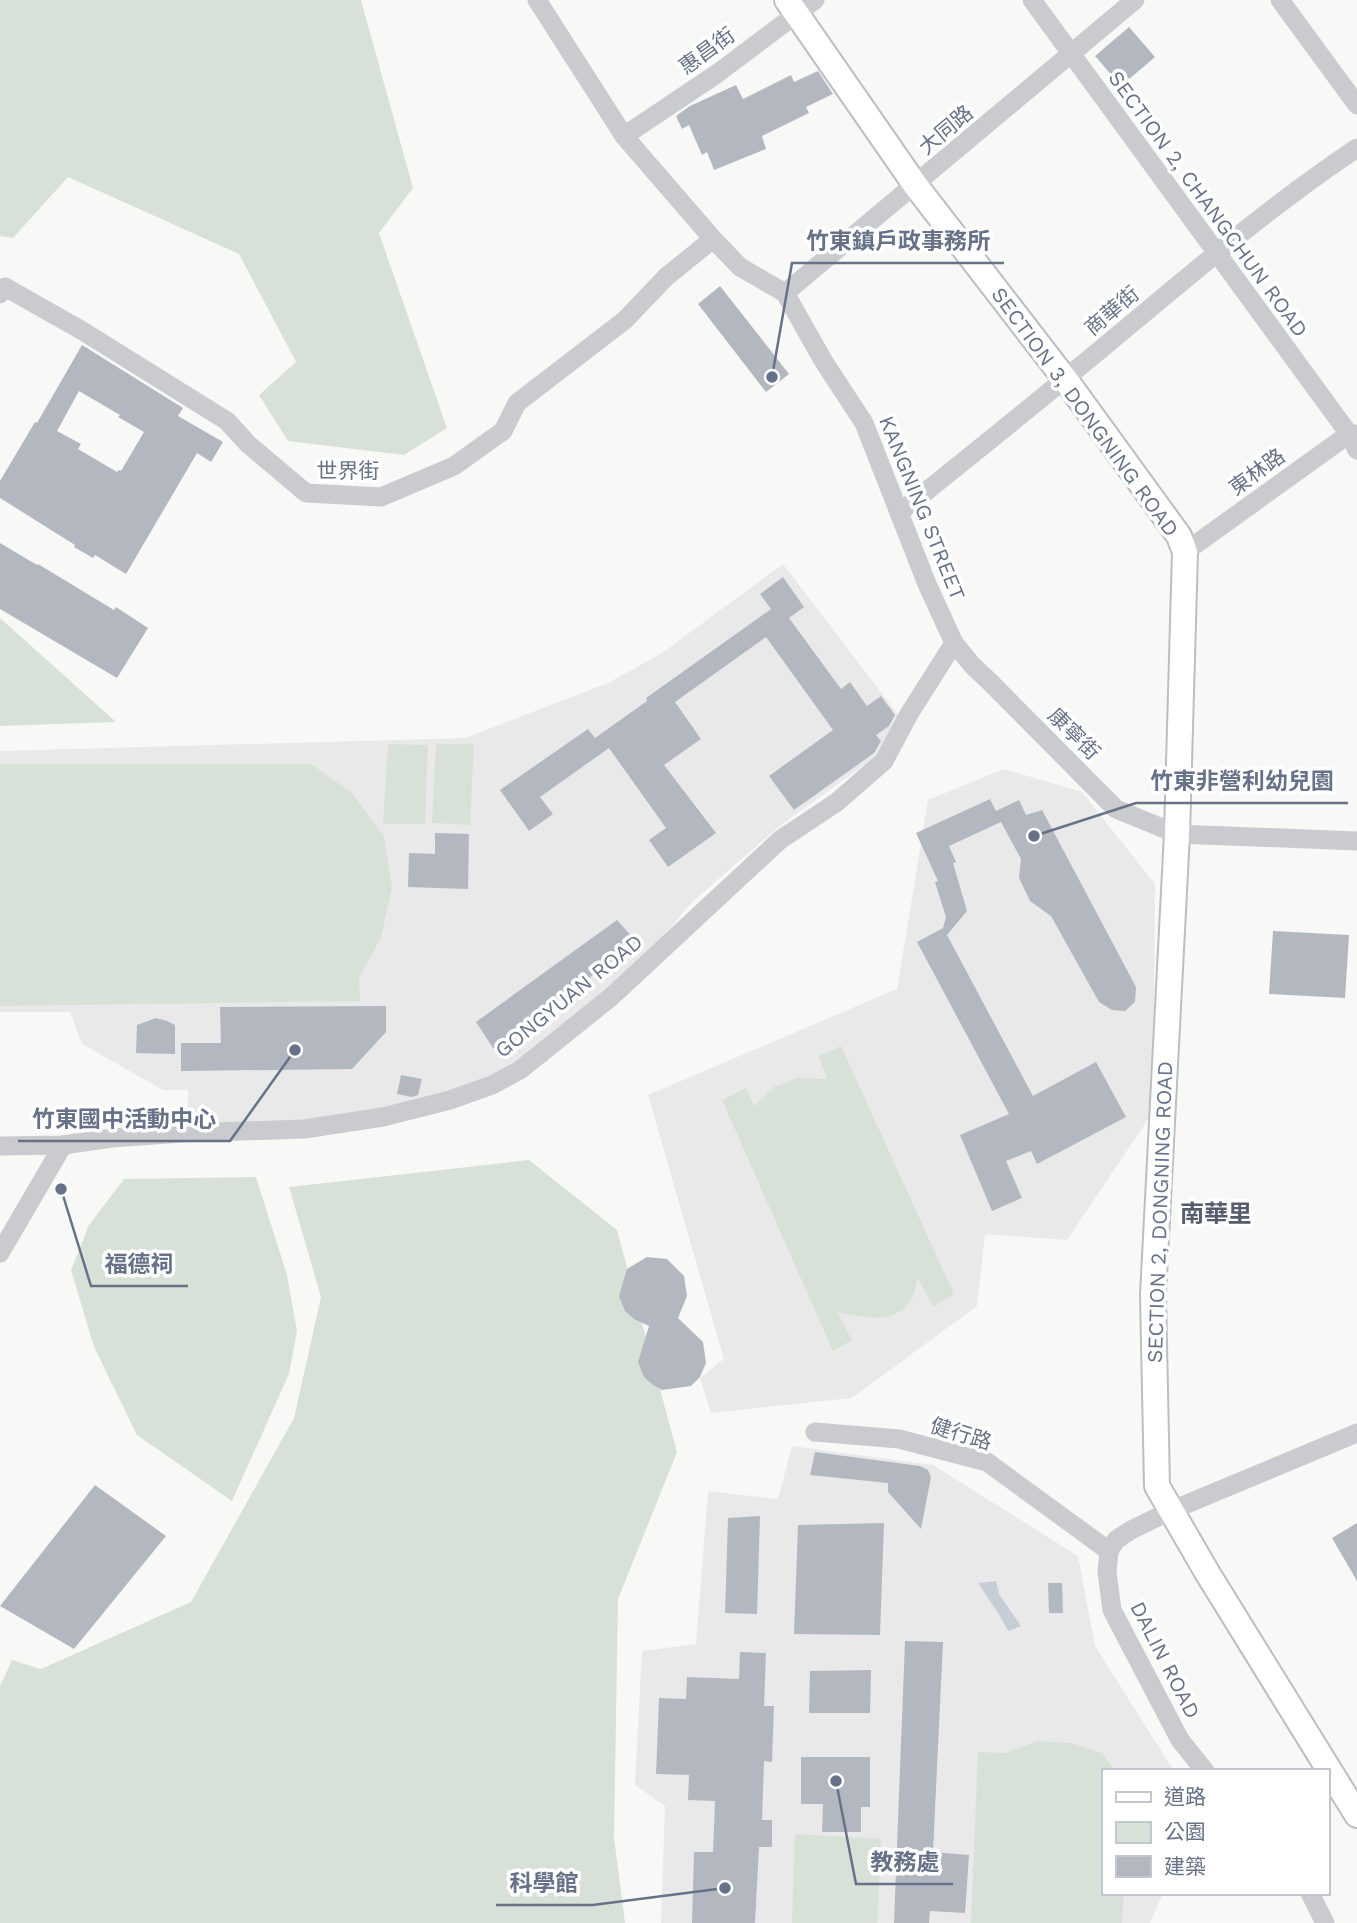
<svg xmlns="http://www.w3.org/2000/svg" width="1357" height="1923" font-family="'Work Sans','Noto Sans TC',sans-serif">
  <rect width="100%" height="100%" fill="#f8f9f6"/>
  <g fill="#e9e9e9">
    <path d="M783,564L903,721L884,751L781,825L692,902L623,984L525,1073L369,1122L188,1127V1090H163L82,1044L70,1012H0V751L465,738L608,683L662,653Z"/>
    <path d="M1004,769L1082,792L1155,884L1153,1112L1067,1240L985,1234L977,1306L852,1398L711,1413L700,1378L724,1359L648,1095L897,989L928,800Z"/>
    <path d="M792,1446L933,1465L1078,1556L1095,1646L1174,1771H1103V1893H1163L1150,1923H661L665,1806L635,1785L642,1651L696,1644L708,1491L778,1499Z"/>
  </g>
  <g fill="#d8e1d7">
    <path d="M0,0H361L413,188L379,233L447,428L404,455L288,441L259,395L296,362L239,254L68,177L13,238L0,236Z"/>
    <path d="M0,618L116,722L0,726Z"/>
    <path d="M388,744L428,745L425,824H383Z"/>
    <path d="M436,744H474L470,825L432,823Z"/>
    <path d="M0,764H311L353,794L384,837L392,887L381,937L359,978L360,1001L0,1006Z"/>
    <path d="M841,1046L954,1294L933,1307L918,1278C916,1285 915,1294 911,1300C895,1326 861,1317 837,1312L852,1340L833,1351L722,1100L746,1088L754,1106L774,1087L797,1078L827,1079L819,1056Z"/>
    <path d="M529,1160L617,1230L677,1452L618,1599L614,1837L625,1923H0V1686L12,1660L41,1669L191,1602L294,1418L321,1297L289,1187Z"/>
    <path d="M256,1177L287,1275L297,1331L289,1374L232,1501L137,1435L94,1347L71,1270L89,1225L124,1179Z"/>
    <path d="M1037,1741L1072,1743L1102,1753L1115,1771H1103V1893H1124L1122,1923H971L978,1752L1005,1753Z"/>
    <path d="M795,1834L881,1839L877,1923H792Z"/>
  </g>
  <path fill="#c7cdd4" d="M996,1581L999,1594L1021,1626L1008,1631L1000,1616L978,1583Z"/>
  <g fill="#b3b8c0" fill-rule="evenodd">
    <path d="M1129,27L1155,57L1121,86L1095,56Z"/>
    <path d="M818,71L833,94L806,107L809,113L762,136L766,149L714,170L707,152L702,155L689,125L682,129L676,116L690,106L736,85L743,99L791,75L794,82Z"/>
    <path d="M720,286L789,374L766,392L698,304Z"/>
    <path d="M82,345L183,408L178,416L223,442L211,462L197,453L126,574L95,555L93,558L74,547L75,545L0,498V481L35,422L37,423ZM79,391L120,415L118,417L144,432L121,471L119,470L117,472L78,449L81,444L57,431Z"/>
    <path d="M0,543L37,565L38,564L114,610L116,607L148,628L117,678L0,609Z"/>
    <path d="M783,577L804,607L789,618L841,689L850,682L867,706L881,696L895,715L889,726L876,735L881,741L874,753L794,810L769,776L833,730L766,637L675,702L701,739L664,765L716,833L668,867L649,840L666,828L609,748L540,797L553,814L529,831L500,790L588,729L595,738L647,701L646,698L771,609L760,594Z"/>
    <path d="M990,799L996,811L1019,800L1026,815L1042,810L1136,987L1135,1002L1125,1011L1112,1010L1099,1002L1051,916L1030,901L1019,878L1021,859L1001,822L949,846L956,862L953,863L967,911L947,935L1033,1096L1096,1062L1126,1117L1037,1164L1031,1151L1006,1161L1022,1198L992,1211L960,1135L1009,1114L917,942L943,928L946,917L935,882L938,881L916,833Z"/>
    <path d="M435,833L469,834L468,889L408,887L409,853L435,854Z"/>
    <path d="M617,920L635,940V950L629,954L622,953L504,1043L507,1057L493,1048L476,1022Z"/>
    <path d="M1273,931L1349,935L1345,998L1269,994Z"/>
    <path d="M386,1006V1032L352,1069L181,1071V1043H221L220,1007Z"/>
    <path d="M156,1018L167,1021L175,1025V1054L136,1053L137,1025Z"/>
    <path d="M401,1075L422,1079L418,1095L412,1097L397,1094Z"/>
    <path d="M647,1257L667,1259L684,1276L687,1296L678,1318L703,1342L706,1363L700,1377L691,1386L662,1390L653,1385L644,1377L638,1362L649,1326L634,1319L625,1311L619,1296L627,1269Z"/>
    <path d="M815,1452L920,1466L928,1470L931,1477L921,1529L888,1492V1483L810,1475Z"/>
    <path d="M95,1485L166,1536L74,1649L0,1606Z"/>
    <path d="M760,1516L757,1614L725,1613L728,1518Z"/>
    <path d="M884,1523L880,1635L794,1634L798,1525Z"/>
    <path d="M1357,1523V1581L1332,1538Z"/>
    <path d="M1048,1583H1062L1063,1613H1049Z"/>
    <path d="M905,1641L943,1642L933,1852L969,1855L965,1913L930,1911L929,1923H894Z"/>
    <path d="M740,1652L766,1653L764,1706H774L772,1762L764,1761L762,1820H772V1847H759L755,1923H692L694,1852H713L715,1801L688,1800L689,1775L656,1774L659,1698L686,1699L687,1677L739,1679Z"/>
    <path d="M871,1670L870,1713H809L810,1671Z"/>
    <path d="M801,1757H870V1807H861V1832H822L823,1804H801Z"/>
  </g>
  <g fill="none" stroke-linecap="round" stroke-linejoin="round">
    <g stroke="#bbbec2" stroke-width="28">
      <path id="major" d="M787,0L916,186L1065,379L1179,536L1185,552L1177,834L1153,1295L1157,1486L1208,1574L1357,1815"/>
    </g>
    <g stroke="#c9cbcf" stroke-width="19">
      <path d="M537,0L624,136L713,239L740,267L785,293L824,362L864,423L927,584L954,643L972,665L990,682L1116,809L1177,834L1357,841"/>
      <path d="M1032,0L1349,434L1357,450"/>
      <path d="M1280,0L1357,105"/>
      <path d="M624,136L718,73L815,0"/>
      <path d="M785,293L1135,0"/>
      <path d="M0,294L5,287L81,330L227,421L248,444L306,493L381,497L454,466L503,431L517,403L625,320L666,277L713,239"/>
      <path d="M899,513C973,454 1046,395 1118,335C1196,270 1273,204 1357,148"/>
      <path d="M1185,552L1349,434H1357"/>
      <path d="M0,1146L63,1145L112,1138L182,1133L304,1129L383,1117L450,1100L492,1085L520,1070L611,997L780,840L837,802L884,761L909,714L954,643"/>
      <path d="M0,1253L63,1145"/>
      <path d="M815,1432L899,1439L987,1462L1109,1551"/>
      <path d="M1205,1771L1180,1740L1112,1610L1107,1572L1109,1551L1116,1540L1131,1530L1170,1511L1357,1433"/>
      <path d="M1310,1893L1325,1923"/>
    </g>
    <use href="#major" stroke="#fff" stroke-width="24"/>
  </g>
  <g text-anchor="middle" stroke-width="7" stroke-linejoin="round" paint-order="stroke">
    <g font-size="21" fill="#677288" stroke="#fff">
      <text transform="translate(707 51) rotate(-36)" y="7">惠昌街</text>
      <text transform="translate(946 130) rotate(-40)" y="7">大同路</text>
      <text transform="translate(1208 204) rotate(54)" y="7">SECTION 2, CHANGCHUN ROAD</text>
      <text transform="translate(1112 311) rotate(-40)" y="7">商華街</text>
      <text transform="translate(1085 412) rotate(54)" y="7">SECTION 3, DONGNING ROAD</text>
      <text x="348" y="478">世界街</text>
      <text transform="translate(1257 472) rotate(-36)" y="7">東林路</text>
      <text transform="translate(922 508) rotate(68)" y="7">KANGNING STREET</text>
      <text transform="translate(1074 734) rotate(45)" y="7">康寧街</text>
      <text transform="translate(569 996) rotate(-39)" y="7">GONGYUAN ROAD</text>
      <text transform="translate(1160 1212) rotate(-88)" y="7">SECTION 2, DONGNING ROAD</text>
      <text transform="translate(961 1434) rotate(17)" y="7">健行路</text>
      <text transform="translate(1165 1660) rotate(63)" y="7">DALIN ROAD</text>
    </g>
    <g font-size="24" font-weight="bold" fill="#555d6d" stroke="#fff">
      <text x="1216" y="1222">南華里</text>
    </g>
  </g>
  <path fill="none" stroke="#677288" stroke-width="2.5" d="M772 377L792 263H1004M1034 836L1136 803H1348M295 1050L230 1141H18M61 1189L91 1286H188M836 1781L856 1884H953M725 1888L593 1905H496"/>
  <g fill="#677288" stroke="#fff" stroke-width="2.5">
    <circle cx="772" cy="377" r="7"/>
    <circle cx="1034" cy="836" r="7"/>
    <circle cx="295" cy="1050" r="7"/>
    <circle cx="61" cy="1189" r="7"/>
    <circle cx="836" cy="1781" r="7"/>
    <circle cx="725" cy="1888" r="7"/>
  </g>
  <g font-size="23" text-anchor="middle" font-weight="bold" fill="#677288" stroke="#fff" stroke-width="7" stroke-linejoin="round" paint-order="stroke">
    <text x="898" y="249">竹東鎮戶政事務所</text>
    <text x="1242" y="789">竹東非營利幼兒園</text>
    <text x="124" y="1127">竹東國中活動中心</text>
    <text x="139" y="1272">福德祠</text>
    <text x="905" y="1870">教務處</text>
    <text x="544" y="1891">科學館</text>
  </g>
  <rect x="1102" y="1769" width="228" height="126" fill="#ffffff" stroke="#c2c7cf" stroke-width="2"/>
  <rect x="1116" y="1792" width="35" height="10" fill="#ffffff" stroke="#c2c7cf" stroke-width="2"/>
  <text x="1164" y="1804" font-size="21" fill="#677288">道路</text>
  <rect x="1116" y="1822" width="35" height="21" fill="#d8e1d7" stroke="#c2c7cf" stroke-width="2"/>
  <text x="1164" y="1839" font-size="21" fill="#677288">公園</text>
  <rect x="1116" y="1856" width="35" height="21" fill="#b3b8c0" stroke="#c2c7cf" stroke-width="2"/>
  <text x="1164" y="1874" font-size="21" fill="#677288">建築</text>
</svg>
